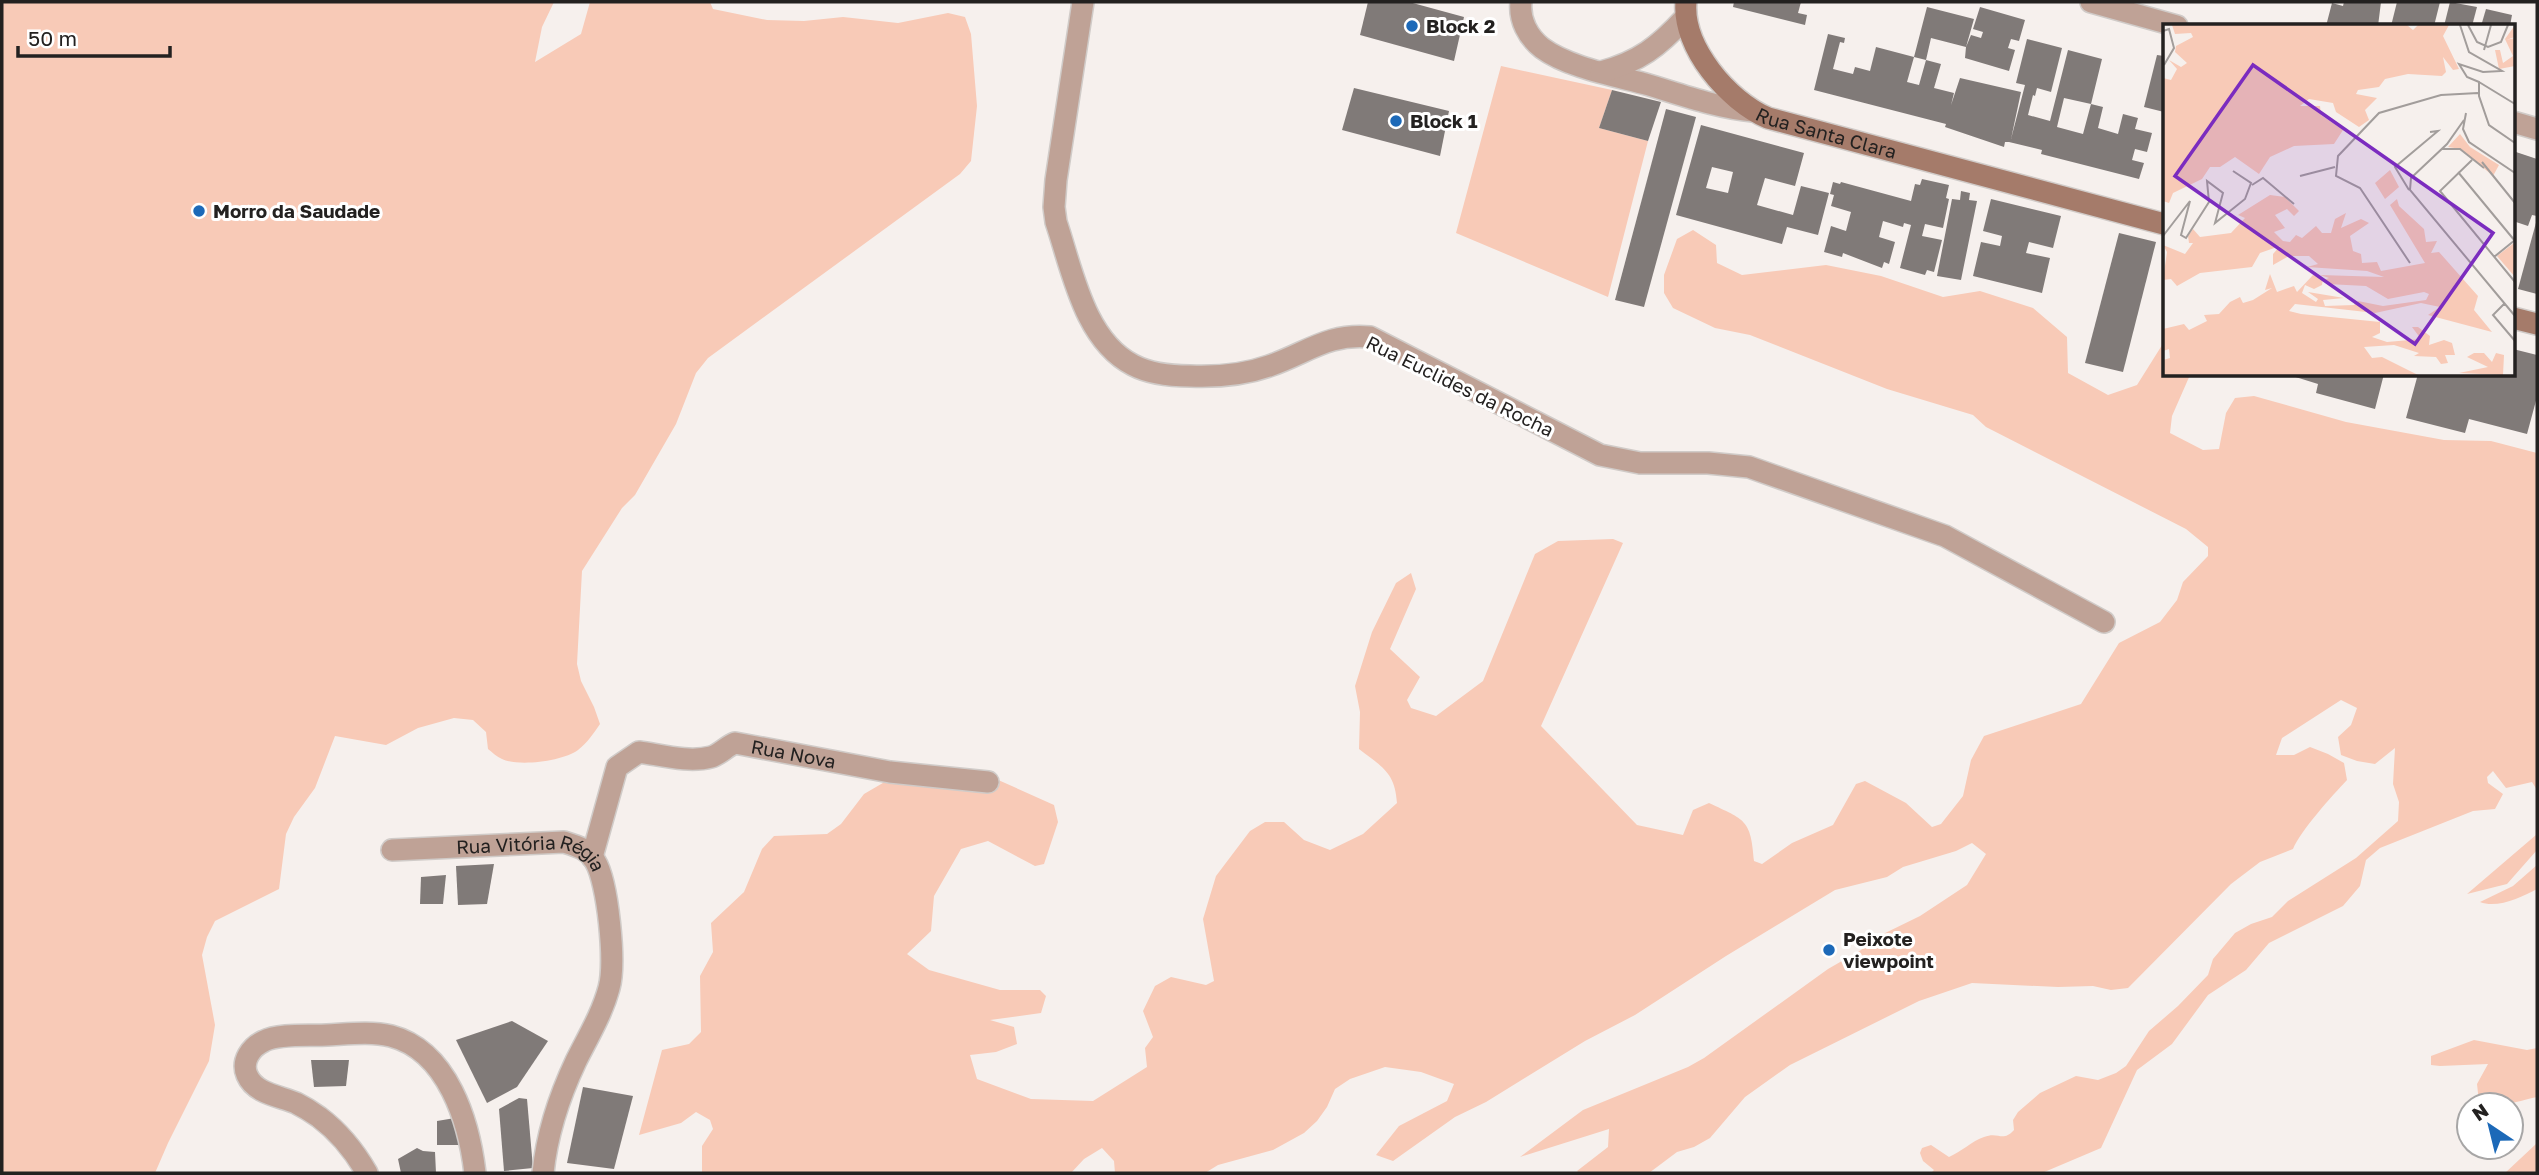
<svg xmlns="http://www.w3.org/2000/svg" width="2539" height="1175" font-family="'Golos Text',sans-serif">
  <rect width="100%" height="100%" fill="#f6f0ed"/>
  <g fill="#f8cab7">
    <path d="M2,2H554L542,27L535,62L581,34L590,2H710L713,9L767,20L804,21L843,17L898,23L948,13L965,17L971,34L977,106L971,161L960,174L708,358L696,373L676,424L635,495L622,508L582,571L577,664L581,681L594,707L600,724C593,734 588,742 578,750C563,761 519,767 502,759C497,757 492,752 488,749L486,732L473,720L454,718L418,728L386,745L335,736L315,788L294,817L286,834L279,889L215,921L207,937L202,955L215,1025L209,1061L168,1143L155,1173H2Z"/>
    <path d="M1501,66L1612,90L1599,128L1648,141L1608,297L1456,233Z"/>
    <path d="M1693,230L1716,245L1717,263L1742,275L1826,265L1881,276L1943,297L1980,291L2033,308L2067,337L2068,373L2108,395L2137,385L2164,342V374L2190,375L2172,416L2170,433L2203,450L2219,449L2226,413L2235,398L2254,396L2346,422L2444,440L2491,441L2537,453V790L2532,782L2506,788L2493,771L2487,777L2488,783L2503,794L2495,809L2473,811L2380,848L2366,860L2360,886L2343,906L2269,943L2246,970L2208,995L2172,1044L2137,1070L2101,1148L2042,1173H1931L1934,1170L1923,1161L1920,1153L1922,1148L1931,1145L1949,1157C1961,1152 1972,1141 1984,1137C1999,1131 2002,1143 2014,1130L2013,1120L2018,1112L2040,1093L2076,1076L2098,1080L2116,1073L2126,1066L2149,1031L2178,1006L2208,975L2213,959L2235,933L2251,924L2272,917L2288,901L2356,858L2398,821L2399,802L2393,784L2395,748L2375,764L2357,761L2341,755L2338,737L2351,725L2357,708L2341,700L2282,738L2276,755H2294L2310,747L2328,754L2344,763L2347,780C2332,796 2301,830 2293,849L2260,862L2231,884L2128,988L2111,990L2093,986L2058,987L1972,983L1919,1001L1790,1065L1745,1097L1710,1138L1694,1147L1677,1152L1649,1173H1579L1577,1171L1608,1147L1609,1129L1520,1157L1583,1110L1688,1067L1704,1058L1828,969L1861,950L1875,938L1920,916L1967,885L1986,854L1972,843L1956,851L1903,867L1887,877L1835,890L1726,956L1635,1015L1585,1041L1486,1102L1455,1117L1393,1161L1376,1155L1399,1126L1447,1101L1454,1084L1421,1072L1385,1067L1350,1079L1335,1089L1327,1107L1317,1121L1304,1133L1273,1150L1218,1165L1205,1173H1115L1114,1161L1102,1148L1084,1159L1071,1173H702V1146L713,1129L710,1120L696,1112L681,1123L639,1135L662,1050L689,1044L701,1032L700,976L713,952L711,923L744,892L762,849L774,836L827,834L841,824L864,794L888,780L996,779L1054,805L1058,822L1044,864L1035,866L988,841L961,849L934,896L931,931L907,954L929,970L1000,990H1040L1046,996L1041,1013L990,1020L1014,1027L1017,1044L996,1052L970,1055L977,1079L1031,1099L1093,1101L1147,1067L1145,1048L1153,1037L1143,1011L1155,986L1171,977L1206,985L1214,981L1203,919L1216,876L1250,831L1265,822H1284L1304,840L1330,850L1363,834L1397,803C1395,772 1382,767 1359,749L1360,712L1355,686L1372,632L1396,583L1411,573L1416,589L1390,649L1420,677L1407,700L1411,708L1436,716L1483,681L1535,554L1558,541L1613,539L1623,543L1541,726L1637,825L1683,835L1693,810L1709,803C1745,820 1751,819 1754,861L1762,864L1792,843L1833,825L1856,784L1865,781L1906,803L1932,827L1941,824L1963,796L1971,760L1984,736L2081,704L2119,643L2160,622L2177,600L2183,582L2208,556V547L2186,529L1986,427L1973,415L1887,389L1750,335L1715,328L1673,308L1664,293V275L1677,239Z"/>
    <path d="M2537,792V850L2507,884L2467,894L2536,835Z"/>
    <path d="M2537,865V889C2522,897 2497,909 2480,902L2513,886Z"/>
    <path d="M2474,1040L2527,1050L2537,1048V1097C2520,1100 2495,1111 2479,1102L2477,1084L2488,1064L2440,1066L2431,1065V1056Z"/>
    <path d="M2537,1141V1173H2505L2536,1144Z"/>
  </g>
  <g fill="#807a78" fill-rule="evenodd">
    <path d="M1368,2H1409L1464,17L1454,61L1360,35Z"/>
    <path d="M1734,2H1801L1798,13L1807,15L1805,25L1733,7Z"/>
    <path d="M2344,2H2381L2378,26H2326L2332,3L2343,6Z"/>
    <path d="M2397,2H2440L2434,26H2391Z"/>
    <path d="M2450,2L2477,7L2472,26H2444Z"/>
    <path d="M1927,7L1974,19L1966,47L1971,35L1981,38L1983,32L1973,29L1980,7L2025,20L2019,41L2011,39L2008,48L2015,50L2009,71L1965,58L1966,47L1931,38L1926,60L1914,57Z"/>
    <path d="M2486,9L2512,15L2510,26H2481Z"/>
    <path d="M1828,34L1845,38L1844,43L1840,42L1833,69L1853,74L1855,67L1870,71L1876,47L1914,57L1907,82L1919,85L1926,60L1941,64L1934,88L1954,93L1951,105L1960,78L2021,92L2011,139L2025,85L2016,83L2027,39L2062,48L2051,92L2037,88L2035,96L2033,95L2028,115L2050,121L2068,50L2102,59L2091,104L2064,98L2057,127L2083,134L2091,104L2103,107L2098,128L2118,134L2123,114L2138,118L2135,129L2152,133L2147,152L2135,149L2132,160L2144,163L2139,179L2041,154L2042,150L2009,142H2005L2004,147L1945,127L1946,124L1814,90Z"/>
    <path d="M2157,55L2164,56V112L2144,107Z"/>
    <path d="M1354,88L1449,111L1440,156L1342,130Z"/>
    <path d="M1612,90L1661,102L1648,141L1599,128Z"/>
    <path d="M1666,109L1696,117L1644,307L1615,300Z"/>
    <path d="M1701,125L1804,153L1795,186L1765,178L1757,205L1793,215L1801,186L1829,193L1818,235L1787,227L1782,244L1676,215ZM1712,167L1733,172L1728,193L1706,188Z"/>
    <path d="M2516,152L2537,159V216L2532,215L2528,226L2513,221V164Z"/>
    <path d="M1922,179L1949,185L1946,198L1949,199L1943,228L1925,224L1922,236L1942,240L1934,272L1927,270L1925,275L1900,268L1911,225L1904,223L1903,227L1883,221L1879,237L1895,242L1889,264L1884,262L1882,268L1843,253L1842,257L1824,252L1831,226L1846,231L1851,212L1831,206L1834,195L1830,194L1833,182L1840,184L1841,182L1911,201L1915,184L1920,185Z"/>
    <path d="M1961,191L1970,193L1969,200L1977,201L1961,280L1937,276L1952,199L1960,200Z"/>
    <path d="M1991,199L2061,216L2053,248L2029,242L2026,253L2050,258L2042,293L1973,276L1981,242L2000,246L2002,236L1983,231Z"/>
    <path d="M2537,219V294L2518,289Z"/>
    <path d="M2119,233L2156,242L2123,372L2085,363Z"/>
    <path d="M2513,349L2537,355V397L2527,434L2469,419L2465,433L2406,418L2418,374H2513Z"/>
    <path d="M2286,374H2384L2375,409L2316,393L2318,384Z"/>
    <path d="M494,864L487,904L458,905L456,866Z"/>
    <path d="M446,875L443,904H420L421,877Z"/>
    <path d="M512,1021L548,1041L517,1087L487,1103L456,1040Z"/>
    <path d="M311,1060H349L346,1086L314,1087Z"/>
    <path d="M583,1087L633,1096L614,1169L567,1163Z"/>
    <path d="M519,1098L527,1099L533,1168L504,1171L499,1109Z"/>
    <path d="M461,1117L464,1145H437V1121Z"/>
    <path d="M417,1148L423,1151L435,1152L436,1173H401L398,1159Z"/>
  </g>
  <g fill="none" stroke-linecap="round" stroke-linejoin="round">
    <g stroke="#d0cbc8" stroke-width="24">
      <g id="minor">
        <path d="M1083,2L1056,180L1054,207L1056,222C1072,269 1084,340 1133,365C1150,374 1171,376 1190,376C1216,377 1244,375 1269,366C1307,353 1328,333 1370,337L1600,455L1640,463H1708L1749,467L1945,536L2104,622"/>
        <path d="M1521,2C1519,20 1528,37 1542,48C1569,68 1617,76 1649,85C1682,95 1718,108 1753,111"/>
        <path d="M2091,2L2177,26"/>
        <path d="M1601,72C1639,62 1659,46 1685,18"/>
        <path d="M2513,122L2537,129"/>
        <path id="s1" d="M392,850L564,842C577,846 588,849 595,861C608,882 616,963 609,988C602,1014 588,1037 576,1061C559,1097 547,1133 543,1173"/>
        <path id="s2" d="M592,857L617,767L639,752C661,755 689,763 711,757C719,755 727,746 735,743L890,772L988,782"/>
        <path d="M367,1173C355,1152 339,1132 319,1117C312,1112 304,1107 296,1103C280,1096 255,1094 247,1075C241,1061 251,1047 264,1041C279,1033 310,1036 327,1035C348,1034 371,1031 391,1036C448,1051 469,1122 475,1173"/>
      </g>
    </g>
    <g stroke="#d0cbc8" stroke-width="24">
      <g id="secondary">
        <path id="s3" d="M1686,2C1682,47 1728,101 1768,118L2164,224"/>
        <path d="M2513,318L2537,324"/>
      </g>
    </g>
    <use href="#minor" stroke="#bfa296" stroke-width="21"/>
    <use href="#secondary" stroke="#a57b6a" stroke-width="21"/>
  </g>
  <g fill="#1c69b8" stroke="#fff" stroke-width="2.5">
    <circle cx="1412" cy="26" r="7"/>
    <circle cx="1396" cy="121" r="7"/>
    <circle cx="199" cy="211" r="7"/>
    <circle cx="1829" cy="950" r="7"/>
  </g>
  <g text-anchor="middle" stroke-width="6" stroke-linejoin="round" paint-order="stroke">
    <g font-size="19" font-weight="bold" fill="#232120" stroke="#fff" text-anchor="start">
      <text x="1426" y="33">Block 2</text>
      <text x="1410" y="128">Block 1</text>
      <text x="213" y="218">Morro da Saudade</text>
      <text x="1843" y="946">Peixote<tspan x="1843" dy="22">viewpoint</tspan></text>
    </g>
    <g font-size="19" fill="#232120" stroke="#fff">
      <text dy="7" stroke="none"><textPath href="#s3" startOffset="210">Rua Santa Clara</textPath></text>
      <text transform="translate(1460 386) rotate(26)" y="7">Rua Euclides da Rocha</text>
      <text dy="7" stroke="none"><textPath href="#s2" startOffset="280">Rua Nova</textPath></text>
      <text dy="7" stroke="none"><textPath href="#s1" startOffset="142">Rua Vitória Régia</textPath></text>
    </g>
  </g>
  <g transform="translate(2163 24)">
    <rect width="352" height="352" fill="#f6f0ed"/>
    <path d="M9,1H244L250,6L255,1H286L280,12L296,45L290,46L280,33L283,48L279,52L245,50L222,55L216,63L195,66L193,70L214,74L202,86L206,96L196,103L173,88L170,79L146,75L137,82H157L158,91L180,106L171,120L131,122L107,133L96,150L72,133L57,143H47L39,155L10,169L6,179L0,177V54L8,56L14,45L6,36L18,43L24,39L12,28L13,22L30,13L28,9L12,10ZM352,1V13L343,16L352,14V42L336,45L332,26H337L340,39L350,32L342,15ZM297,110L307,123L336,141L330,152L298,125L285,123ZM227,146L236,163L222,175L212,159ZM107,171L122,173L136,187L131,192L124,185L112,191L122,204L111,208L120,217L127,218L133,211L139,214L153,202L159,209H168L172,195L183,189L178,204L198,195L206,199L187,212L190,227L198,230L199,239L214,238L218,247L262,239L227,181L234,175L236,182L261,205L263,218L274,217L268,229L276,228L315,272L311,286L329,308L265,291L277,283L258,279L212,289L132,280L126,287L138,290L217,298V309L209,313L224,318L258,315L249,303H255L267,312L266,321L281,316L289,319L292,331H282L285,339L278,340L273,333L251,332L256,329L231,321L201,323L209,334L219,333L255,351H0V336L7,334L6,325L0,327V305L21,300L26,306L44,297L41,291L56,290L67,278L77,273L80,279L90,276L109,264L102,266L107,250L114,268L131,262L134,268L150,251L160,254L159,261L151,265L142,261L139,269L153,278L155,275L145,268L181,274L160,276L162,282L191,281L195,277L220,282L263,276L266,270L261,268L225,275L203,262L164,260L161,256L166,254L157,251L221,253L204,247L144,243L155,240L146,232H126L110,241V230L117,222L97,229L89,243L37,249L14,262L8,255L0,256L4,228L0,221L22,230L30,219H26L25,212L30,205L37,213L68,209L82,194L75,191ZM351,219L352,221V253L334,232ZM311,329H321L329,338L333,329L341,331L340,351L296,349L325,343L304,333Z" fill="#f8cab7"/>
    <path fill="none" stroke="#a29d9b" stroke-width="2" d="M297,1L306,28L339,47L320,48L296,40L304,53L316,58V72L326,101L352,119M305,1L314,18L325,23L338,18L345,1M0,7L6,5L11,24L1,41M321,26L328,1M316,58L352,80M303,89L300,105L306,118L352,149M301,96L284,120L248,154L247,166L352,292M279,125H297L321,144M309,136L277,167L352,258M319,138L352,179M295,148L352,217M137,152L172,143M89,161L100,154L131,180M246,166L232,143L275,107L267,108M0,212L27,177L18,211L23,214L46,178L44,157L60,169L52,199L82,175L88,159L70,147M331,233L352,216M247,239L197,164L173,152L175,132L216,89L278,71L315,69M341,280L330,291L352,317"/>
    <path fill="#7b2cbf" fill-opacity="0.15" stroke="#7b2cbf" stroke-width="3.5" d="M90,41L330,209L252,320L12,152Z"/>
    <rect width="352" height="352" fill="none" stroke="#232120" stroke-width="3.5"/>
  </g>
  <rect width="2539" height="1175" fill="none" stroke="#232120" stroke-width="7"/>
  <g transform="translate(2490 1126) rotate(325)"><circle r="33" fill="#ffffff" stroke="#a7a6a6" stroke-width="2"/>
  <path d="M0-5L12 26L0 18L-12 26Z" fill="#1c69b8"/>
  <text y="-10" font-size="19" font-weight="bold" text-anchor="middle" fill="#232120">N</text>
  </g>
  <path d="M18 46v10h152v-10" fill="none" stroke="#232120" stroke-width="3.5"/>
  <text x="28" y="46" font-size="21" fill="#232120" stroke="#ffffff" stroke-width="5" paint-order="stroke">50 m</text>
</svg>
